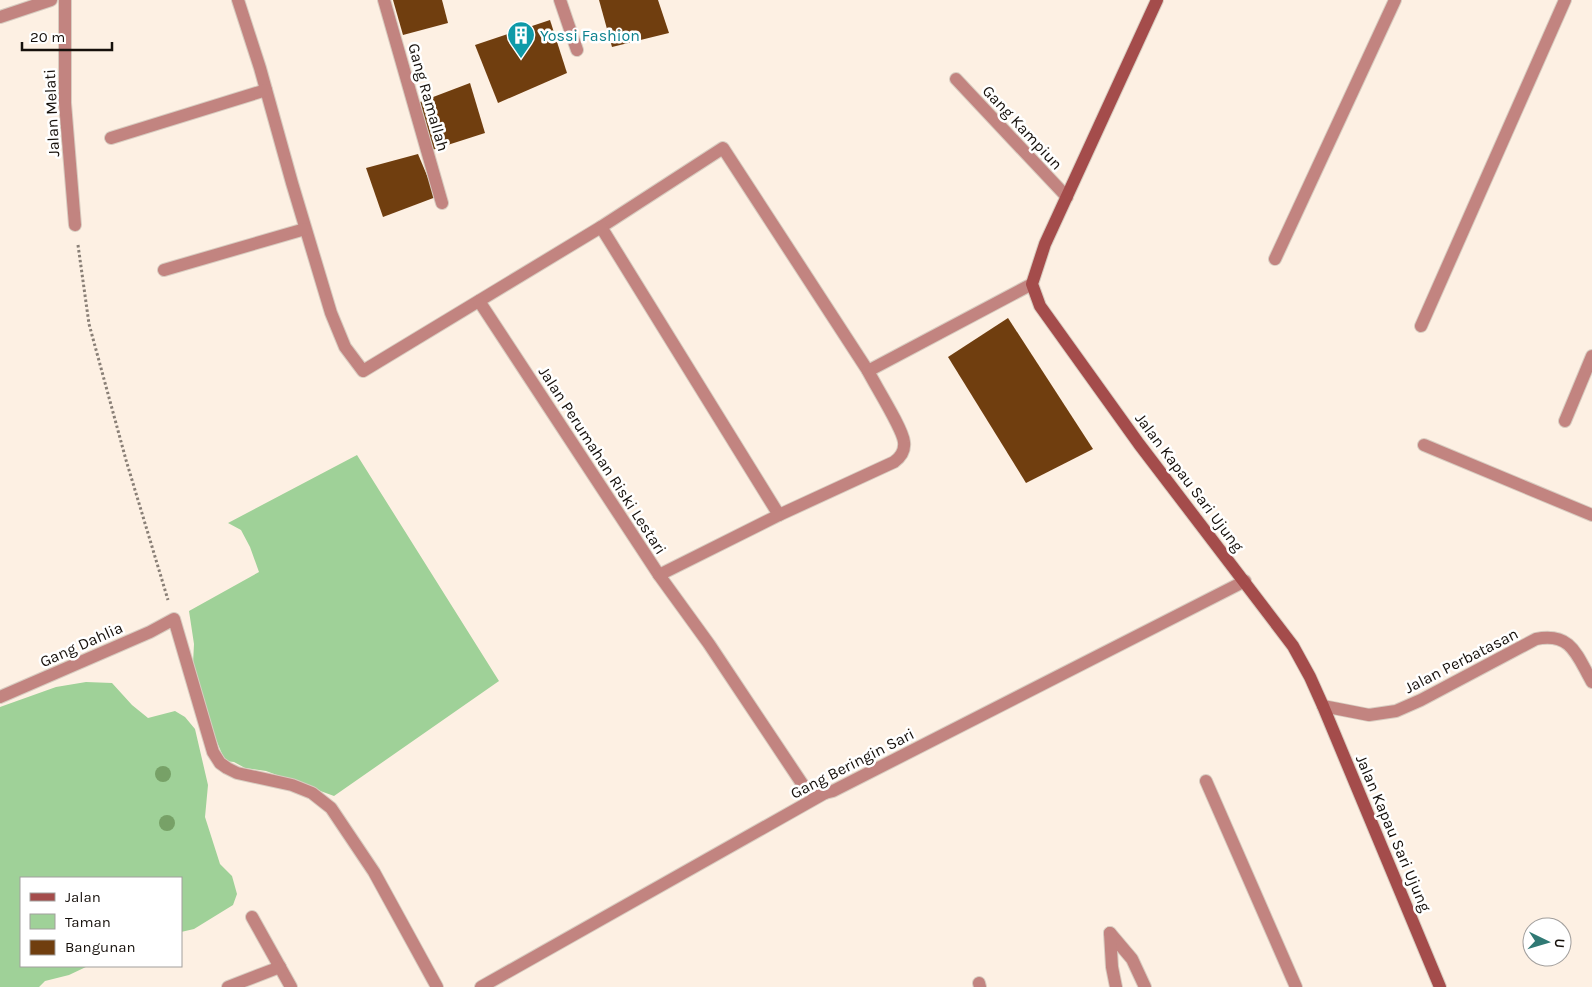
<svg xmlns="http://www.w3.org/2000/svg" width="1592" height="987" font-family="Karla,sans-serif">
  <rect width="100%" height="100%" fill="#fdf0e3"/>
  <g fill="#9fd198">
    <path d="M357,455L499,681L334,796L266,771L245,768L234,762L225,761L212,730L193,664L194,644L189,611L259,572L250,547L241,530L228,523Z"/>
    <path d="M86,682L112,683L132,705L148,718L175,711L185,717L195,729L208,785L205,817L220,864L232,876L237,894L233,905L194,929L181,932V878H21V966H88L69,975L45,981L39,987H0V707L56,687Z"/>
  </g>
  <g fill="#703e0f">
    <path d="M393,0H442L448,23L403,35Z"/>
    <path d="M599,0H658L669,33L612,47Z"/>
    <path d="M550,20L567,73L498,103L475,45Z"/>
    <path d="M470,83L485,133L432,150L420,102Z"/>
    <path d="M418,154L436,197L383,217L366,168Z"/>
    <path d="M1008,318L1093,449L1026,483L948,357Z"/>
  </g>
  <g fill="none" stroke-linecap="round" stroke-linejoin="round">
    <g stroke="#d8ccc0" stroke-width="14">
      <g id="street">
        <path d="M65,0V103L75,225"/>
        <path d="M238,0L260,68L292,183L331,313L345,347L363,371L601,227L723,148L868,371L1032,284"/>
        <path d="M384,0L442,203"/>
        <path d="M560,0L577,50"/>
        <path d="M0,17L51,0"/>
        <path d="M956,79L1067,197"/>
        <path d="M111,138L266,90"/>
        <path d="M601,227L779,515"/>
        <path d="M1275,259L1395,0"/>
        <path d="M164,270L305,229"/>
        <path d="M479,301L659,575L709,644L803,785L812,791L825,793"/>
        <path d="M1421,326L1565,0"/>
        <path d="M1565,421L1592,356"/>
        <path d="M1424,445L1592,515"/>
        <path d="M659,575L779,515L894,462C901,457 905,450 904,442C903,429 875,385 868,371"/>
        <path d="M0,697L150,632L174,619L213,752L220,763L227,768L237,773L292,785L312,793L331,808L374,872L437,987"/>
        <path d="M1323,706L1369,715L1396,711L1421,700L1536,639C1572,632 1577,656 1592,682"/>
        <path d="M1206,781L1296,987"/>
        <path d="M252,917L291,987"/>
        <path d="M1110,933L1132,959L1145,987"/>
        <path d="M1110,933L1112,967L1116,987"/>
        <path d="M979,983L980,987"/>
        <path d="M228,987L280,967"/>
        <path d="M481,987L825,793L833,791L1245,581"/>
      </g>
    </g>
    <g stroke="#d8ccc0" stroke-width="14">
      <path id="secondary" d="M1157,0L1045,244L1032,284L1040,306L1139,444L1293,646L1310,677L1323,706L1440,987"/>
    </g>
    <path stroke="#897f76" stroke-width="3" stroke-dasharray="2.5 2.5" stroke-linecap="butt" d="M78,245L89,324L126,460L168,600"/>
    <use href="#street" stroke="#c28480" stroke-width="12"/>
    <use href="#secondary" stroke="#a44c4b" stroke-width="12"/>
  </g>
  <g fill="#77a167">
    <circle cx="163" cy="774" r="8"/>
    <circle cx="167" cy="823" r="8"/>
  </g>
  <defs>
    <g id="building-pin" transform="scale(1.4375)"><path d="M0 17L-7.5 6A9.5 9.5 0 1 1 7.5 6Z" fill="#0f9aa8" stroke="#fff"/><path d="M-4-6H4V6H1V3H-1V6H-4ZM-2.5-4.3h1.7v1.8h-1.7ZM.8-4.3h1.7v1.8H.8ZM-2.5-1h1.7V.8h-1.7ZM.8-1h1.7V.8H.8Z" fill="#fff"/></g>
  </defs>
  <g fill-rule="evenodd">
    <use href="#building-pin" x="521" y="35"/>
  </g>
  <g text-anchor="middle" stroke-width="5" stroke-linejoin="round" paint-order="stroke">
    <g font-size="16" fill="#0d838f" stroke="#fff" text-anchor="start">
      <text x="540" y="41">Yossi Fashion</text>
    </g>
    <g font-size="16" fill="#16100b" stroke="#fff">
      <text transform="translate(429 97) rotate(74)" y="6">Gang Ramallah</text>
      <text transform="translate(51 113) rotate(-93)" y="6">Jalan Melati</text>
      <text transform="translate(1023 127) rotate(47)" y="6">Gang Kampiun</text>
      <text transform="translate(603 460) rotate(57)" y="6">Jalan Perumahan Riski Lestari</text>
      <text transform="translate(1190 482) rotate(53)" y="6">Jalan Kapau Sari Ujung</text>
      <text transform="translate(81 644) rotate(-24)" y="6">Gang Dahlia</text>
      <text transform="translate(1461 660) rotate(-27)" y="6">Jalan Perbatasan</text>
      <text transform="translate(852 763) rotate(-27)" y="6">Gang Beringin Sari</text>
      <text transform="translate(1394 833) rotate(67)" y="6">Jalan Kapau Sari Ujung</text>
    </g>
  </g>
  <rect x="20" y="877" width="162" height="90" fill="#ffffff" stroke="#a29f9d"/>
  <rect x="30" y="893" width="25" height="8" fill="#a44c4b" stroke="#a29f9d"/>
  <text x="65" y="902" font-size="15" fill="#16100b">Jalan</text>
  <rect x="30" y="914" width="25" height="15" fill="#9fd198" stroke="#a29f9d"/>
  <text x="65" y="927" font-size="15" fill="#16100b">Taman</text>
  <rect x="30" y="940" width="25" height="15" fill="#703e0f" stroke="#a29f9d"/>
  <text x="65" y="952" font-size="15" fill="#16100b">Bangunan</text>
  <g transform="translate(1547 942) rotate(95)"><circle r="24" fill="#ffffff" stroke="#a29f9d"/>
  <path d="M0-4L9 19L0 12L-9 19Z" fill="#307974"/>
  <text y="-8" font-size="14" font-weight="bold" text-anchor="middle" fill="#16100b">U</text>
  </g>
  <path d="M22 42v8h90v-8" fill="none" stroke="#16100b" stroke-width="2.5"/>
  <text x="30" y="42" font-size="15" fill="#16100b" stroke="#ffffff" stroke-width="4" paint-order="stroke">20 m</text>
</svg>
